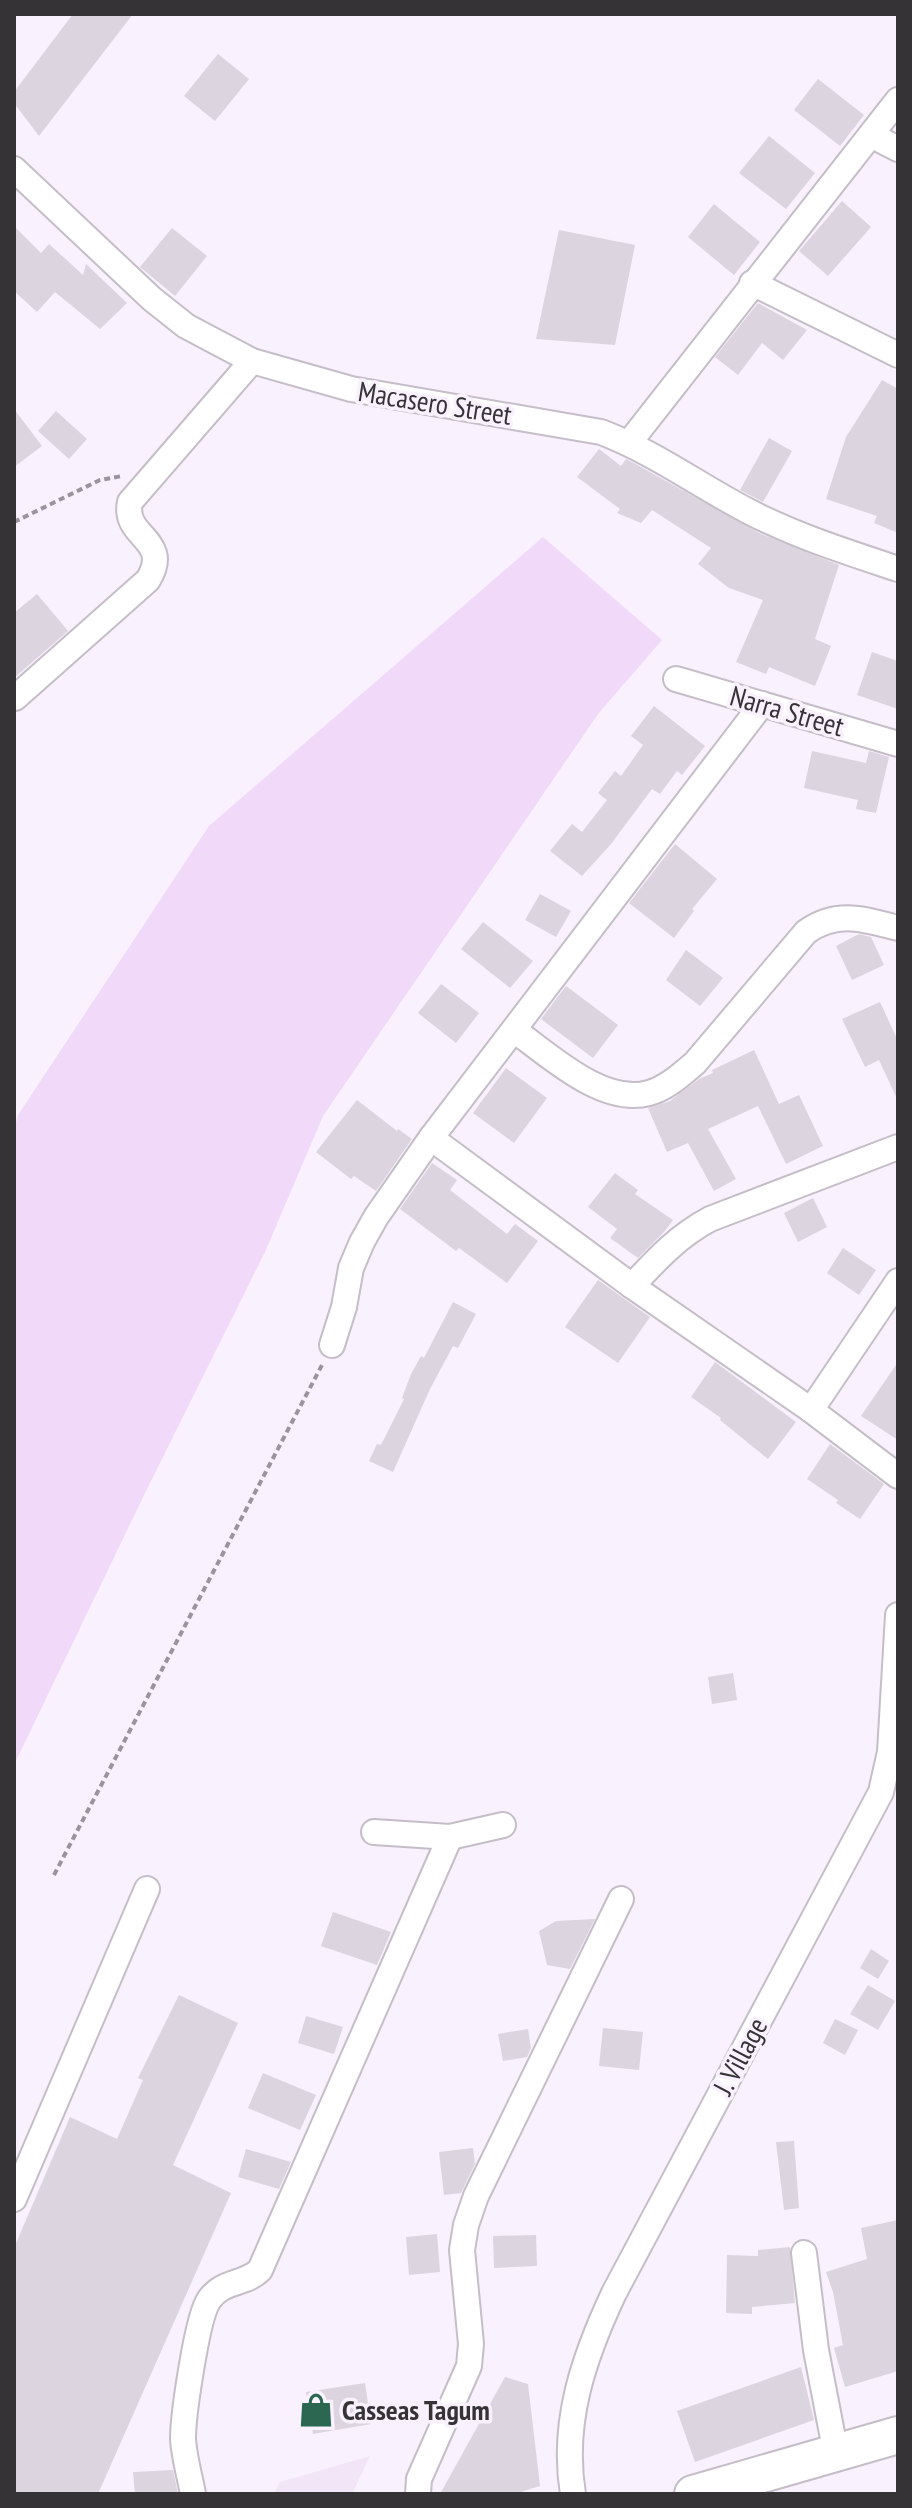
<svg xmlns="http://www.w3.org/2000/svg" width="912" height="2508" font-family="'PT Sans Narrow',sans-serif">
  <rect width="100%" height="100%" fill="#f9f1fd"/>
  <path fill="#f2e5f7" d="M370,2456L352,2494H274L280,2482Z"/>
  <path fill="#f1d9fa" d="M543,537L662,640L598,714L323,1116L265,1252L145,1493L14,1765V1129L18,1115L209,826Z"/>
  <g fill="#dcd4df">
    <path d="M73,14H133L39,136L14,103V92Z"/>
    <path d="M218,54L249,79L215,121L184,96Z"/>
    <path d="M818,79L864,115L840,146L794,110Z"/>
    <path d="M769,136L815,173L786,209L739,173Z"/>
    <path d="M842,201L871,227L828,276L799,251Z"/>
    <path d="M714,204L760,242L734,275L688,237Z"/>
    <path d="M14,226L41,253L49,244L83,275L86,264L127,303L100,329L55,292L37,312L14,291Z"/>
    <path d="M172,228L207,256L175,296L140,267Z"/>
    <path d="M559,230L635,245L615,345L536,339Z"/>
    <path d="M758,303L807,330L783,360L762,343L738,375L715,357Z"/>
    <path d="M882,380L898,389V533L874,523L877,516L826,499L846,437Z"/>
    <path d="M14,409L42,446L14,467Z"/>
    <path d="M56,411L87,439L69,459L38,431Z"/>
    <path d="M769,438L792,451L763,502L740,490Z"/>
    <path d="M599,449L621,466L626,459L632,462L759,533L839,565L815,639L831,646L815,686L769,667L766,674L736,662L763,600L729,588L698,564L711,548L652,510L641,523L617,513L620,509L577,477Z"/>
    <path d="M37,594L68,631L14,678V613Z"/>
    <path d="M872,652L898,661V709L857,695Z"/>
    <path d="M654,706L705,746L682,775L677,771L660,794L652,789L611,844L582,876L550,851L572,824L582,832L607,800L598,793L615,771L621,776L643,745L631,736Z"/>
    <path d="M812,751L866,763L869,751L889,757L876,813L856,809L858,800L804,788Z"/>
    <path d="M675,844L717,879L692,909L694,911L674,938L629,903Z"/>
    <path d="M540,894L571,911L556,937L525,920Z"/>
    <path d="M483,922L533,961L510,988L461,949Z"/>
    <path d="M859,934L871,937L884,965L852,980L836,946Z"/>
    <path d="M686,950L723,978L700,1006L666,980Z"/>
    <path d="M441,984L479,1013L456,1043L418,1013Z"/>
    <path d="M566,986L618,1025L593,1058L541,1019Z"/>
    <path d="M880,1002L898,1041V1101L879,1060L865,1067L842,1019Z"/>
    <path d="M754,1050L779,1104L799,1095L823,1146L786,1164L758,1106L708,1129L736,1179L714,1191L688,1143L667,1152L648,1108L670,1101L699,1079L713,1073L712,1070Z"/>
    <path d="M506,1068L547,1098L514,1143L473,1113Z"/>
    <path d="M357,1100L397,1131L398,1129L412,1139L376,1191L354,1176L351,1179L316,1152Z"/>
    <path d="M432,1163L457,1180L450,1190L507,1234L515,1224L538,1241L507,1283L459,1248L456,1251L400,1209Z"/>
    <path d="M615,1173L638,1190L635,1194L673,1220L664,1232L638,1258L610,1238L617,1229L588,1207Z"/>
    <path d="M813,1198L827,1227L798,1242L784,1213Z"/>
    <path d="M843,1248L876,1270L859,1295L827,1273Z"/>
    <path d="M598,1280L650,1317L618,1363L565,1327Z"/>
    <path d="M453,1302L476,1314L458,1348L453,1346L430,1389L393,1472L369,1461L377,1444L381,1445L404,1399L402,1398L411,1374L421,1356L424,1358Z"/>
    <path d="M715,1362L796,1422L768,1459L720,1420L721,1418L691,1397Z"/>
    <path d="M898,1362V1440L861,1416Z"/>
    <path d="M830,1444L884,1484L860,1519L836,1503L838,1500L807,1479Z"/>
    <path d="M733,1673L737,1700L712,1704L708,1677Z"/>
    <path d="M333,1912L391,1932L377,1965L321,1946Z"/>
    <path d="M595,1919L570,1969L547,1965L539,1931L556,1921Z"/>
    <path d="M871,1949L889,1961L878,1979L860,1968Z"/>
    <path d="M868,1985L895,2001L878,2030L850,2014Z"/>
    <path d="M179,1995L238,2023L173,2165L231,2193L98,2494H14V2248L70,2117L117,2139L143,2080L138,2078Z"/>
    <path d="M306,2016L343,2027L334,2054L298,2043Z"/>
    <path d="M835,2019L858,2030L845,2055L823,2043Z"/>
    <path d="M603,2028L643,2032L639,2070L599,2066Z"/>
    <path d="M528,2029L531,2048L527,2057L503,2061L498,2034Z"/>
    <path d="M263,2073L316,2095L300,2130L248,2108Z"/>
    <path d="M794,2141L799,2208L784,2210L776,2142Z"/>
    <path d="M473,2148L475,2164L461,2193L444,2195L439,2152Z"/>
    <path d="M246,2149L291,2162L279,2189L238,2177Z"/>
    <path d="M898,2220V2371L845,2387L834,2348L843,2345L833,2292L826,2272L867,2259L861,2228Z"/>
    <path d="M437,2234L440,2272L409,2275L406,2237Z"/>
    <path d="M536,2235L537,2266L494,2268L493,2236Z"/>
    <path d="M790,2247L795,2303L752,2307V2314L726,2313L727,2255L758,2256V2250Z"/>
    <path d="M801,2367L814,2420L695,2462L677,2411Z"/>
    <path d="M505,2377L528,2384L540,2486L514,2494H440Z"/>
    <path d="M365,2383L371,2424L313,2434L306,2392Z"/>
    <path d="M173,2470L178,2494H135L133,2472Z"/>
  </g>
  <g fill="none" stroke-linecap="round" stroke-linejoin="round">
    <g stroke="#c5bdc8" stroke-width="28">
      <g id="minor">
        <path d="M871,135L898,149"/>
        <path d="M14,169L152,299L186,326L252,361L351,389L601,432C654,452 698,485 748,511C796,536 847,552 898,569"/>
        <path d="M752,283L898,355"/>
        <path d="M629,443L898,100"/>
        <path d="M676,679L898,744"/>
        <path d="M15,698L148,580C173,539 122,538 130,502L252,361"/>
        <path d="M514,1030C549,1055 603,1106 649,1093C667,1088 682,1074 695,1063L806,932C837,910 863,919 898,928"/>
        <path d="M431,1138L632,1286L811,1410L898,1476"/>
        <path d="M632,1286C656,1260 678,1236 710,1219L898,1147"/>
        <path d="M332,1345L344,1307L351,1268L362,1242L376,1217L431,1138L762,704"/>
        <path d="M811,1410L898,1281"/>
        <path d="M374,1832L450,1837L503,1825"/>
        <path d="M14,2199L147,1889"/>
        <path d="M804,2253L816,2350L836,2454"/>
        <path d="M193,2494C190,2477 184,2457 183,2439C183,2416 197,2317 209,2300C222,2280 245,2285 260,2270L450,1837"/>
        <path d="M418,2494L419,2479L469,2366L471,2344L462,2250L466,2225L476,2196L621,1899"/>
        <path d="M573,2494C561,2422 584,2357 614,2293L881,1792L890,1752L898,1615"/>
      </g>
    </g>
    <g stroke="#c5bdc8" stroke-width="40">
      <path id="highway" d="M693,2494L898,2435"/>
    </g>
    <g stroke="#9a959d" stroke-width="4" stroke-dasharray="6 4" stroke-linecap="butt">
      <path d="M14,522L100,480L122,476"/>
      <path d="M54,1875L322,1365"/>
    </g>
    <use href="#minor" stroke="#fff" stroke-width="24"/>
    <use href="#highway" stroke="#fff" stroke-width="36"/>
  </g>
  <defs>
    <g id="shop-bare" transform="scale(2.76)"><path d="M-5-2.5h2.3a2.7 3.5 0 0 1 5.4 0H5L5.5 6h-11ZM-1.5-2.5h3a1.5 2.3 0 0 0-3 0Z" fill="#2b6751" stroke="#f9f1fd" stroke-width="2.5" paint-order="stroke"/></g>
  </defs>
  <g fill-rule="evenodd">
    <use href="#shop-bare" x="316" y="2410"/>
  </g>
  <g text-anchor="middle" stroke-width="7" stroke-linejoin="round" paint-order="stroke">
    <g font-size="28" fill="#363337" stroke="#f9f1fd">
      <text transform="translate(435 403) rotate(9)" y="10">Macasero Street</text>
      <text transform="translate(787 711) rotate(16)" y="10">Narra Street</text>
      <text transform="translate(740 2056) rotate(-62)" y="10">J. Village</text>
    </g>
    <g font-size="28" font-weight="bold" fill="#363337" stroke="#f9f1fd" text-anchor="start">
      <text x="342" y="2420">Casseas Tagum</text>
    </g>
  </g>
  <rect width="912" height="2508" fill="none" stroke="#363337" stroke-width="32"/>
</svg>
